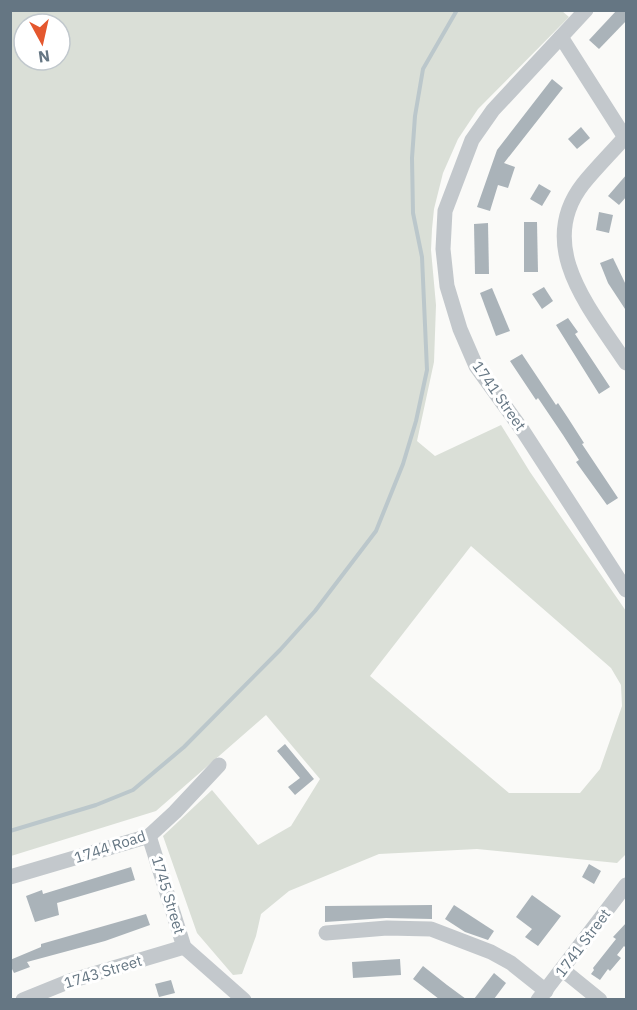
<svg xmlns="http://www.w3.org/2000/svg" width="637" height="1010" font-family="'IBM Plex Sans',sans-serif">
  <rect width="100%" height="100%" fill="#fafaf8"/>
  <path fill="#dadfd7" fill-rule="evenodd" d="M11,11H562L569,17L478,109L458,139L443,173L434,209L432,229L431,250L436,305L434,362L417,441L435,456L501,425L530,472L626,611V854L617,863L477,849L379,854L289,891L261,914L256,936L242,974L233,975L197,933L163,836L212,790L258,845L291,826L320,779L266,715L156,811L11,856ZM24,24H60V60H24ZM471,546L611,668L621,685L622,706L600,769L580,793H509L370,676Z"/>
  <g fill="none" stroke-linecap="round" stroke-linejoin="round">
    <path stroke="#bbc7cb" stroke-width="4" d="M10,831L96,805L133,790L184,747L280,650L315,611L376,531L403,464L416,421L427,370L422,257L413,213L412,158L415,116L423,69L457,10"/>
  </g>
  <g fill="#aab3b9">
    <path d="M617,10H627V20L599,49L589,40Z"/>
    <path d="M552,79L563,88L504,163L515,167L508,188L498,185L490,211L477,207L497,150Z"/>
    <path d="M581,127L590,138L577,149L568,139Z"/>
    <path d="M627,174V196L619,205L608,196Z"/>
    <path d="M539,184L551,191L542,206L530,199Z"/>
    <path d="M599,212L613,215L609,233L596,230Z"/>
    <path d="M524,222H537L538,272H524Z"/>
    <path d="M488,223L489,274H475L474,224Z"/>
    <path d="M613,258L627,287V312L608,283L600,263Z"/>
    <path d="M544,287L553,301L542,309L532,294Z"/>
    <path d="M492,288L510,331L496,336L480,293Z"/>
    <path d="M568,318L578,332L575,334L610,387L599,394L556,325Z"/>
    <path d="M522,354L556,405L558,403L568,418L584,443L582,444L618,498L607,505L576,462L579,460L563,435L538,398L536,400L510,361Z"/>
    <path d="M285,744L314,779L295,795L288,787L300,778L277,751Z"/>
    <path d="M589,864L601,871L594,884L582,877Z"/>
    <path d="M131,867L135,880L57,903L59,915L35,922L26,896L42,890L43,894Z"/>
    <path d="M532,895L561,916L538,946L525,937L532,929L516,917Z"/>
    <path d="M432,905V919L386,918L325,922V906Z"/>
    <path d="M454,905L494,931L488,940L465,932L445,919Z"/>
    <path d="M146,914L150,925L105,941L27,962L30,967L14,973L10,965V960L41,947V944Z"/>
    <path d="M627,922V949L624,946L617,955L621,958L610,971L608,969L600,980L591,974L594,970L593,968L616,939L613,937Z"/>
    <path d="M400,959L401,975L353,978L352,962Z"/>
    <path d="M423,966L447,985L466,999H439L413,979Z"/>
    <path d="M494,973L506,983L494,999H474Z"/>
    <path d="M171,980L175,993L159,997L155,984Z"/>
  </g>
  <g fill="none" stroke-linecap="round" stroke-linejoin="round">
    <g stroke="#c3c8cc" stroke-width="15">
      <path d="M586,10L493,110L472,140L445,211L443,249L447,286L460,329L476,366L523,431L626,590"/>
      <path d="M561,37L626,139"/>
      <path d="M626,136C612,152 596,168 583,184C534,247 592,311 626,363"/>
      <path d="M149,836L184,947L244,1000"/>
      <path d="M10,877L149,836L175,812L219,765"/>
      <path d="M326,933L387,928L431,929L491,952L511,963L546,991"/>
      <path d="M563,970L600,1000"/>
      <path d="M23,1000L70,981L184,947"/>
      <path d="M538,1000L626,885"/>
    </g>
  </g>
  <g text-anchor="middle" stroke-width="6" stroke-linejoin="round" paint-order="stroke">
    <g font-size="15" fill="#657683" stroke="#fff">
      <text transform="translate(499 396) rotate(55)" y="5">1741 Street</text>
      <text transform="translate(110 847) rotate(-18)" y="5">1744 Road</text>
      <text transform="translate(168 895) rotate(73)" y="5">1745 Street</text>
      <text transform="translate(583 943) rotate(-53)" y="5">1741 Street</text>
      <text transform="translate(103 972) rotate(-17)" y="5">1743 Street</text>
    </g>
  </g>
  <rect width="637" height="1010" fill="none" stroke="#657683" stroke-width="24"/>
  <g transform="translate(42 42) rotate(172)"><circle r="28" fill="#ffffff" stroke="#c1c8cd" stroke-width="1.5"/>
  <path d="M0-4.5L10 22L0 15L-10 22Z" fill="#e4572e"/>
  <text y="-9" font-size="16" font-weight="bold" text-anchor="middle" fill="#657683">N</text>
  </g>
</svg>
